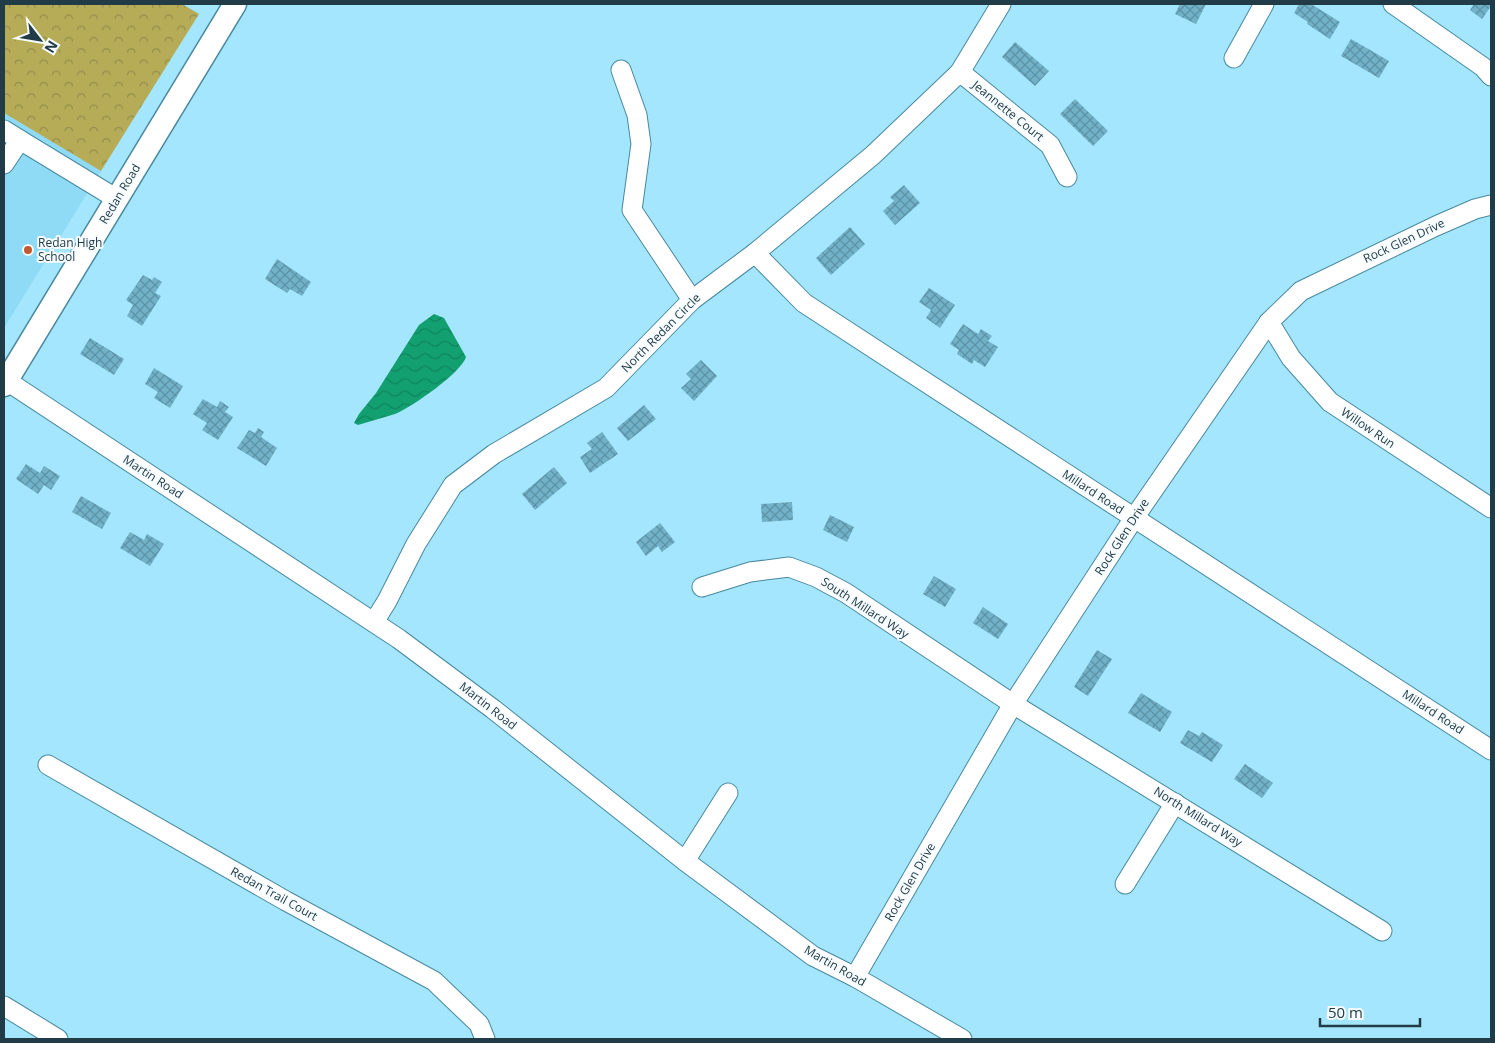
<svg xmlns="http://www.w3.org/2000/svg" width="1495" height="1043" font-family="'Open Sans',sans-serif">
  <defs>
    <pattern id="forest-crowns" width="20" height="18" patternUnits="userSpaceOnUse" patternTransform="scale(1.25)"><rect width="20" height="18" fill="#b6ac57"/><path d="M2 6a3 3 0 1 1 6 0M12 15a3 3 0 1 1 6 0" fill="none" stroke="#948d4a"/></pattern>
    <pattern id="water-waves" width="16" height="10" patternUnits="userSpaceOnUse" patternTransform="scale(1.25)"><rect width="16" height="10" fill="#12a070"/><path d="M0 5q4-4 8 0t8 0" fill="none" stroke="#10845e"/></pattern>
    <pattern id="building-cross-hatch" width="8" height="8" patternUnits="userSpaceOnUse" patternTransform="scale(1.25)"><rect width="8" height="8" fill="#71b2c9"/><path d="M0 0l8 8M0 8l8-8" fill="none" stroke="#5c92a5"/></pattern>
  </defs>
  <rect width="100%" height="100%" fill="#a4e6fe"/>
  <path fill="#8fdaf5" d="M4,113L101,171L4,328Z"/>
  <path fill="url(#forest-crowns)" d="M4,4H182L199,14L101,171L4,113Z"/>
  <path fill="url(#water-waves)" d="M434,314L444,318L466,357C461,373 412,407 395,414C383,418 370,421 358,425L354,423L359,414L376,393L419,325Z"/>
  <g fill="url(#building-cross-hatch)">
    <path d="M1180,4H1206L1196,24L1175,14Z"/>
    <path d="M1299,4H1311L1340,22L1330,39L1307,24L1308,22L1294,13Z"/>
    <path d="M1474,4H1491V6L1482,19L1470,10Z"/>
    <path d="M1351,39L1389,61L1379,78L1341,56Z"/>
    <path d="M1015,42L1049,71L1035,86L1002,57Z"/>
    <path d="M1075,99L1108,131L1093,146L1060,114Z"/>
    <path d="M904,185L920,203L895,225L883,211L894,201L890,197Z"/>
    <path d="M850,227L865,244L831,275L816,258Z"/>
    <path d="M277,259L311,282L302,296L290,289L287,293L265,279Z"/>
    <path d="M143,275L152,280L154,277L162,282L155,293L161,296L142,326L127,316L133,305L126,300Z"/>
    <path d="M929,288L955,305L940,328L926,318L931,310L919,302Z"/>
    <path d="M963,324L978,334L981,329L992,336L988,341L998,347L985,367L974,360L972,364L957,354L959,350L950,344Z"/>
    <path d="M90,338L124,359L114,375L80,354Z"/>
    <path d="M701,360L717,376L694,401L681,388L691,379L686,374Z"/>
    <path d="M154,368L183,386L170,408L154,398L158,392L145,384Z"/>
    <path d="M203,399L217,407L220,401L229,407L225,412L233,417L218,440L202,430L207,423L193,414Z"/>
    <path d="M644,405L656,419L628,441L617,428Z"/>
    <path d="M258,428L264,432L261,437L277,448L266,466L237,448L249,430L255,433Z"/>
    <path d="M602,432L618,454L590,473L580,457L592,449L587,443Z"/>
    <path d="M26,464L40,473L44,466L60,476L51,490L44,485L38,494L16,479Z"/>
    <path d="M554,467L567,483L535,510L522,494Z"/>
    <path d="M81,496L111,513L102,529L72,512Z"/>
    <path d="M792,502L793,520L762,522L761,504Z"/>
    <path d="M830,515L854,527L847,542L823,530Z"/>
    <path d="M660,523L675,542L662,552L658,546L646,556L636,542Z"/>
    <path d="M130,532L144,540L147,534L164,544L150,566L120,548Z"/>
    <path d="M934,576L956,589L945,607L923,594Z"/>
    <path d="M983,607L1008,624L998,639L973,623Z"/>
    <path d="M1097,650L1112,659L1088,696L1074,687Z"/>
    <path d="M1141,693L1172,712L1160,732L1128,713Z"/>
    <path d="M1188,730L1199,736L1202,732L1223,745L1212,762L1180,743Z"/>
    <path d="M1245,764L1273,783L1262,798L1234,779Z"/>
  </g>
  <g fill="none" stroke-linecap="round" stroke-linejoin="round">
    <g stroke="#4889a0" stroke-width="21">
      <g id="minor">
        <path d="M1393,4L1483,67L1491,76"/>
        <path d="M1234,58L1264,4"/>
        <path d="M621,70L637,115L641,144L632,210L692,300"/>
        <path d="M960,72L1050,145L1067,177"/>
        <path d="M4,130L20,140"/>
        <path d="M4,164L20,140L117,199"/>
        <path d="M755,253L804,303L1491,750"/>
        <path d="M1269,322L1291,358L1330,402L1491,508"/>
        <path d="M4,379L399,639L493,709L685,861L813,956L855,977L962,1039"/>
        <path d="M702,587L750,572L789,567L816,577L846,593L1013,704L1382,931"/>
        <path d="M374,622L387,601L416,544L453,485L494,454L606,388L692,300L755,253L873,155L960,72L1001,4"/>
        <path d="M48,765L286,901L434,981L479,1024L485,1039"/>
        <path d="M685,861L728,793"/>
        <path d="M1125,884L1175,803"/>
        <path d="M855,977L1013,704L1134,518L1269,322L1301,291L1436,226L1475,209L1491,205"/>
        <path d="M4,1006L58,1039"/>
      </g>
    </g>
    <g stroke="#4889a0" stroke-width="25">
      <path id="major" d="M4,385L235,4"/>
    </g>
    <use href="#minor" stroke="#fff" stroke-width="19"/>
    <use href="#major" stroke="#fff" stroke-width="22"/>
  </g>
  <circle fill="#c15b2d" stroke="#f6fcff" stroke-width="2" cx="28" cy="250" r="5"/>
  <g text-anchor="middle" stroke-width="4" stroke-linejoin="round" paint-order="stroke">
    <g font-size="12" fill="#213c46" stroke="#f6fcff">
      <text transform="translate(1008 111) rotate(39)" y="4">Jeannette Court</text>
      <text transform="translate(120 194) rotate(-59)" y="4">Redan Road</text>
      <text transform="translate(1404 241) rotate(-25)" y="4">Rock Glen Drive</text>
      <text transform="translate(661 333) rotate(-45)" y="4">North Redan Circle</text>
      <text transform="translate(1368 428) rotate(34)" y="4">Willow Run</text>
      <text transform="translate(153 477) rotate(33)" y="4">Martin Road</text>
      <text transform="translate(1093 492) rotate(33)" y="4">Millard Road</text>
      <text transform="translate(1122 537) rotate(-57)" y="4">Rock Glen Drive</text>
      <text transform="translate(865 608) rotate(33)" y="4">South Millard Way</text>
      <text transform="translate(488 706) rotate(38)" y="4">Martin Road</text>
      <text transform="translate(1433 712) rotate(33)" y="4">Millard Road</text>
      <text transform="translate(1198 817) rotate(32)" y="4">North Millard Way</text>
      <text transform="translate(910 882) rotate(-60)" y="4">Rock Glen Drive</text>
      <text transform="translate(274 894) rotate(29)" y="4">Redan Trail Court</text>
      <text transform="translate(835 966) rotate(30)" y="4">Martin Road</text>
    </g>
    <g font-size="12" fill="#213c46" stroke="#f6fcff" text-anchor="start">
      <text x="38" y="247">Redan High<tspan x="38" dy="14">School</tspan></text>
    </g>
  </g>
  <rect width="1495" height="1043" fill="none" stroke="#213c46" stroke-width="10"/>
  <g transform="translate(40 40) rotate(121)" stroke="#f6fcff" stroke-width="4" paint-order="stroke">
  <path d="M0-4L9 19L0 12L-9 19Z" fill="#213c46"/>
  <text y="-8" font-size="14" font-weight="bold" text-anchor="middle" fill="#213c46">N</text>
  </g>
  <path d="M1320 1018v8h100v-8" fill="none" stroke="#213c46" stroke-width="2.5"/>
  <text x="1328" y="1018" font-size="15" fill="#213c46" stroke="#f6fcff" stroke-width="4" paint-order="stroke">50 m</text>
</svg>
